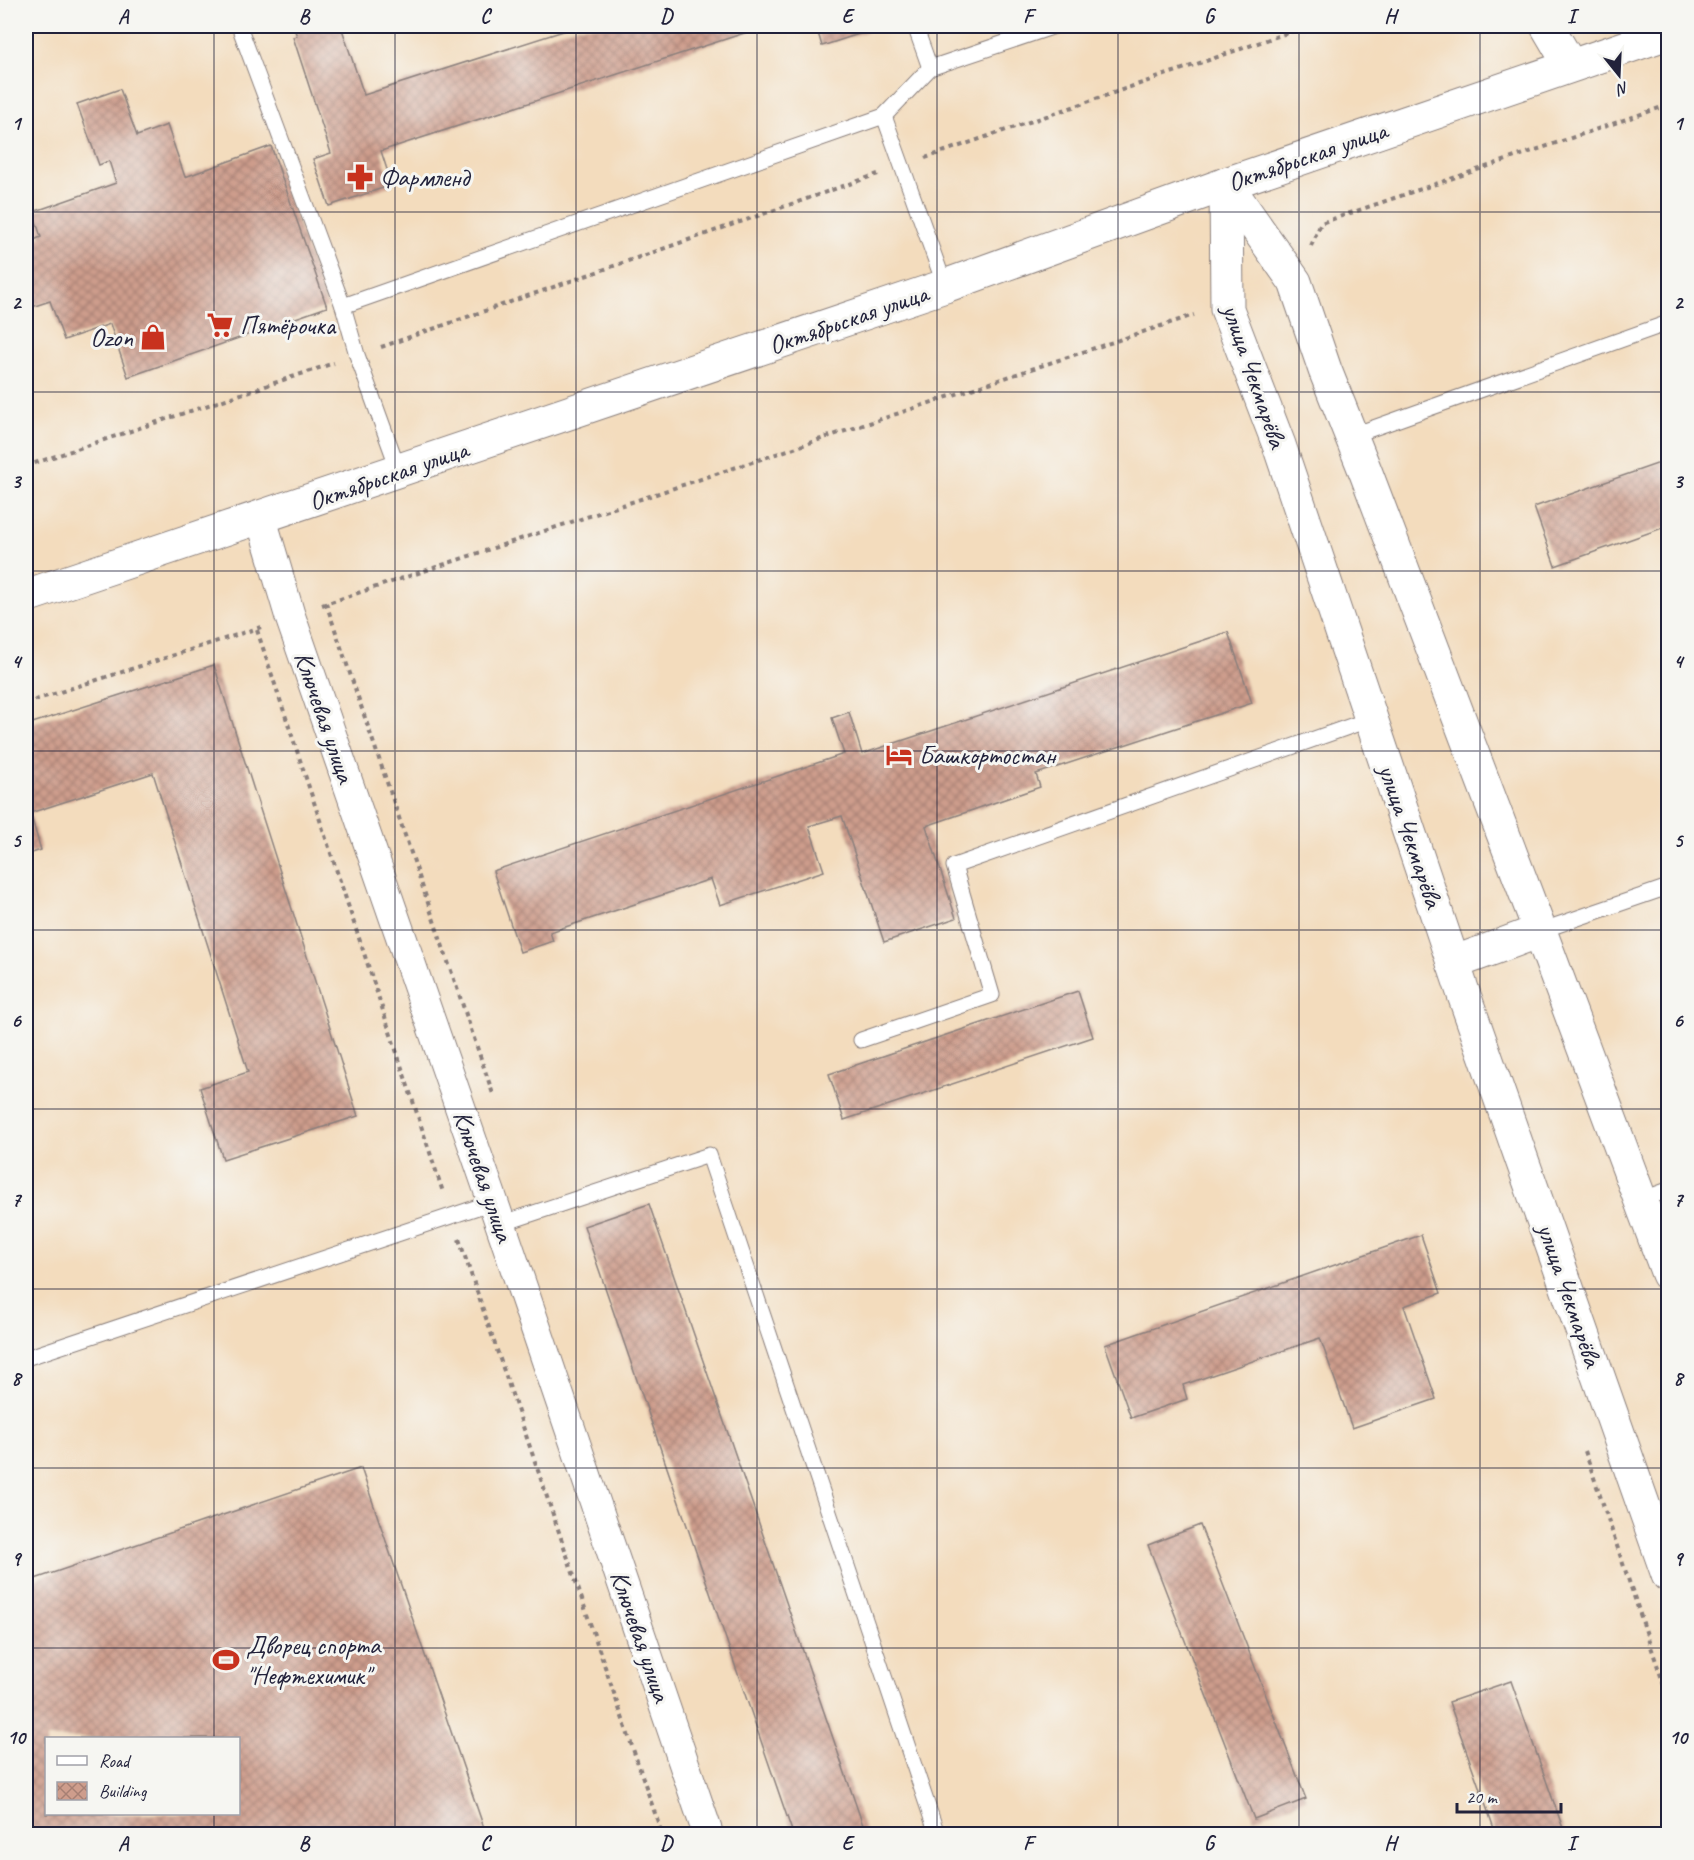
<svg xmlns="http://www.w3.org/2000/svg" width="1694" height="1860" font-family="Caveat,sans-serif">
  <defs>
    <pattern id="building-cross-hatch" width="8" height="8" patternUnits="userSpaceOnUse" patternTransform="scale(1.5)"><rect width="8" height="8" fill="#ce9d8c"/><path d="M0 0l8 8M0 8l8-8" fill="none" stroke="#a78074"/></pattern>
  </defs>
  <rect width="100%" height="100%" fill="#f6f6f2"/>
  <filter id="ink" filterUnits="userSpaceOnUse"><feTurbulence type="fractalNoise" baseFrequency=".0167" numOctaves="2"/><feDisplacementMap in="SourceGraphic" scale="12" xChannelSelector="R" yChannelSelector="G"/><feConvolveMatrix kernelMatrix="1 2 1 2 8 2 1 2 1" color-interpolation-filters="sRGB"/></filter>
  <filter id="wash" filterUnits="userSpaceOnUse"><feTurbulence type="fractalNoise" baseFrequency=".008" numOctaves="4" result="noise"/><feDisplacementMap in="SourceGraphic" scale="24" xChannelSelector="R" yChannelSelector="G"/><feGaussianBlur stdDeviation="1.35" result="paint"/><feColorMatrix in="noise" values="0 0 0 0 0 0 0 0 0 0 0 0 0 0 0 0 0 1.4 0 .05"/><feComposite in="paint" operator="in"/></filter>
  <g filter="url(#wash)">
    <rect width="100%" height="100%" fill="#f3dcbd"/>
    <g id="blocks">
      <g fill="url(#building-cross-hatch)" fill-rule="evenodd">
        <path d="M293,26H341L364,95L579,26H766L381,151L392,185L329,206L313,159L331,153L293,37L297,36Z"/>
        <path d="M816,26H866L868,31L822,46Z"/>
        <path d="M120,89L137,136L167,125L185,177L271,146L327,307L128,377L110,324L64,340L50,301L26,309V243L41,237L33,212L116,183L109,161L99,165L77,104Z"/>
        <path d="M1668,460V526L1555,566L1534,507Z"/>
        <path d="M1228,632L1252,703L1036,774L1040,787L926,826L956,918L884,942L842,816L809,826L824,871L720,905L711,879L550,932L553,941L520,952L493,871L844,754L832,718L849,712L862,754Z"/>
        <path d="M214,665L358,1116L223,1159L200,1088L248,1072L153,773L30,813L41,850L26,855V725Z"/>
        <path d="M1078,991L1093,1037L844,1120L829,1074Z"/>
        <path d="M649,1204L866,1834H793L584,1226Z"/>
        <path d="M1421,1235L1441,1293L1404,1306L1436,1399L1352,1428L1320,1338L1183,1385L1187,1399L1131,1418L1105,1345Z"/>
        <path d="M361,1468L485,1831L474,1834H26V1582ZM46,1738H238V1814H46Z"/>
        <path d="M1200,1525L1306,1799L1254,1819L1148,1545Z"/>
        <path d="M1511,1681L1565,1834H1496L1449,1702Z"/>
      </g>
    </g>
  </g>
  <g filter="url(#ink)">
    <use href="#blocks" fill-opacity="0" stroke="#8a7f7c" stroke-width="1.5"/>
    <g fill="none" stroke-linecap="round" stroke-linejoin="round">
      <g stroke="#8a7f7c" stroke-width="17">
        <g id="lane">
          <path d="M239,26L343,306L357,355L399,471"/>
          <path d="M915,26L930,68"/>
          <path d="M884,116L945,286"/>
          <path d="M343,306L884,116L930,68L1055,26"/>
          <path d="M1351,436L1668,323"/>
          <path d="M1540,931L1668,887"/>
          <path d="M861,1040L992,995L954,866L1371,719"/>
          <path d="M1641,1200L1668,1190"/>
          <path d="M501,1224L709,1155L937,1834"/>
          <path d="M26,1358L493,1202"/>
        </g>
      </g>
      <g stroke="#8a7f7c" stroke-width="32">
        <path id="street" d="M261,518L290,616L493,1202L708,1834"/>
      </g>
      <g stroke="#8a7f7c" stroke-width="35">
        <g id="secondary">
          <path d="M1547,26L1570,65"/>
          <path d="M1226,184L1227,309L1279,445L1464,995L1668,1575"/>
          <path d="M1226,184L1295,282L1325,370L1366,473L1540,931L1668,1274"/>
          <path d="M26,596L945,286L1226,184L1668,33"/>
          <path d="M1453,963L1540,931"/>
        </g>
      </g>
      <g stroke="#8a7f7c" stroke-width="4" stroke-dasharray="4.5 4.5" stroke-linecap="butt">
        <path d="M925,158L1307,26"/>
        <path d="M1311,246L1321,223L1668,105"/>
        <path d="M381,347L878,174"/>
        <path d="M26,466L334,363"/>
        <path d="M326,603L494,1097"/>
        <path d="M322,605L1194,315"/>
        <path d="M257,630L443,1192"/>
        <path d="M26,703L261,627"/>
        <path d="M459,1239L662,1834"/>
        <path d="M1585,1451L1668,1697"/>
      </g>
      <use href="#lane" stroke="#fff" stroke-width="15"/>
      <use href="#street" stroke="#fff" stroke-width="30"/>
      <use href="#secondary" stroke="#fff" stroke-width="33"/>
    </g>
  </g>
  <path fill="none" stroke="#22223b" stroke-width="1.5" stroke-opacity="0.55" d="M214,26V1738M395,26V1834M576,26V1834M757,26V1834M937,26V1834M1118,26V1834M1299,26V1834M1480,26V1834M26,212H1668M26,392H1668M26,571H1668M26,751H1668M26,930H1668M26,1109H1668M26,1289H1668M26,1468H1668M26,1648H1668M214,1814V1834"/>
  <defs>
    <g id="pharmacy-bare" transform="scale(2.07)"><path d="M-2-6h4v4h4v4h-4v4h-4v-4h-4v-4h4Z" fill="#c8321e" stroke="#f6f6f2" stroke-width="2.5" paint-order="stroke"/></g>
    <g id="supermarket-bare" transform="scale(2.07)"><path d="M-6-5.5h2.5l.6 2H6L4.5 2H-2.5L-4.4-4H-6ZM-1.5 3.2a1.3 1.3 0 1 0 .1 0ZM3 3.2a1.3 1.3 0 1 0 .1 0Z" fill="#c8321e" stroke="#f6f6f2" stroke-width="2.5" paint-order="stroke"/></g>
    <g id="shop-bare" transform="scale(2.07)"><path d="M-5-2.5h2.3a2.7 3.5 0 0 1 5.4 0H5L5.5 6h-11ZM-1.5-2.5h3a1.5 2.3 0 0 0-3 0Z" fill="#c8321e" stroke="#f6f6f2" stroke-width="2.5" paint-order="stroke"/></g>
    <g id="hotel-bare" transform="scale(2.07)"><path d="M-6-4.5h1.5V1H6V5H4.5V3h-9V5H-6ZM-4 0a1.8 1.8 0 1 1 3.6 0ZM.5 0V-2.5h3Q6-2.5 6 0Z" fill="#c8321e" stroke="#f6f6f2" stroke-width="2.5" paint-order="stroke"/></g>
    <g id="stadium-bare" transform="scale(2.07)"><path d="M0-5a6.5 5 0 1 0 0 10a6.5 5 0 1 0 0-10ZM-3.5-1.8h7v3.6h-7Z" fill="#c8321e" stroke="#f6f6f2" stroke-width="2.5" paint-order="stroke"/></g>
  </defs>
  <g fill-rule="evenodd">
    <use href="#pharmacy-bare" x="360" y="177"/>
    <use href="#supermarket-bare" x="220" y="325"/>
    <use href="#shop-bare" x="153" y="337"/>
    <use href="#hotel-bare" x="899" y="755"/>
    <use href="#stadium-bare" x="226" y="1660"/>
  </g>
  <g text-anchor="middle" stroke-width="6" stroke-linejoin="round" paint-order="stroke">
    <g font-size="26" fill="#22223b" stroke="#f6f6f2">
      <text transform="translate(1307 156) rotate(-19)" y="9">Октябрьская улица</text>
      <text transform="translate(848 319) rotate(-19)" y="9">Октябрьская улица</text>
      <text transform="translate(1255 376) rotate(71)" y="9">улица Чекмарёва</text>
      <text transform="translate(388 475) rotate(-19)" y="9">Октябрьская улица</text>
      <text transform="translate(325 717) rotate(71)" y="9">Ключевая улица</text>
      <text transform="translate(1411 836) rotate(71)" y="9">улица Чекмарёва</text>
      <text transform="translate(484 1176) rotate(71)" y="9">Ключевая улица</text>
      <text transform="translate(1570 1295) rotate(71)" y="9">улица Чекмарёва</text>
      <text transform="translate(641 1636) rotate(71)" y="9">Ключевая улица</text>
    </g>
    <g font-size="26" fill="#22223b" stroke="#f6f6f2" text-anchor="start">
      <text x="380" y="186">Фармленд</text>
      <text x="240" y="334">Пятёрочка</text>
      <text x="133" y="346" text-anchor="end">Ozon</text>
      <text x="919" y="764">Башкортостан</text>
      <text x="246" y="1654">Дворец спорта<tspan x="246" dy="30">"Нефтехимик"</tspan></text>
    </g>
  </g>
  <rect width="1694" height="1860" fill="none" stroke="#f6f6f2" stroke-width="66"/>
  <rect x="45" y="1737" width="195" height="78" fill="#f6f6f2" stroke="#a1a1a9" stroke-width="1.5"/>
  <rect x="57" y="1756" width="30" height="9" fill="#ffffff" stroke="#a1a1a9" stroke-width="1.5"/>
  <text x="99" y="1767" font-size="18" fill="#22223b">Road</text>
  <rect x="57" y="1782" width="30" height="18" fill="url(#building-cross-hatch)" stroke="#a1a1a9" stroke-width="1.5"/>
  <text x="99" y="1797" font-size="18" fill="#22223b">Building</text>
  <g transform="translate(1619 75) rotate(162)" stroke="#f6f6f2" stroke-width="4.5" paint-order="stroke">
  <path d="M0-4.5L10 22L0 15L-10 22Z" fill="#22223b"/>
  <text y="-9" font-size="16" font-weight="bold" text-anchor="middle" fill="#22223b">N</text>
  </g>
  <path d="M1457 1803v9h104v-9" fill="none" stroke="#22223b" stroke-width="3"/>
  <text x="1466" y="1803" font-size="18" fill="#22223b" stroke="#f6f6f2" stroke-width="4.5" paint-order="stroke">20 m</text>
  <rect x="33" y="33" width="1628" height="1794" fill="none" stroke="#22223b" stroke-width="2"/>
  <g font-size="20" text-anchor="middle" font-weight="bold" fill="#22223b">
    <text x="123" y="23">A</text>
    <text x="304" y="23">B</text>
    <text x="485" y="23">C</text>
    <text x="666" y="23">D</text>
    <text x="847" y="23">E</text>
    <text x="1028" y="23">F</text>
    <text x="1209" y="23">G</text>
    <text x="1390" y="23">H</text>
    <text x="1571" y="23">I</text>
    <text x="16" y="130">1</text>
    <text x="1678" y="130">1</text>
    <text x="16" y="309">2</text>
    <text x="1678" y="309">2</text>
    <text x="16" y="488">3</text>
    <text x="1678" y="488">3</text>
    <text x="16" y="668">4</text>
    <text x="1678" y="668">4</text>
    <text x="16" y="847">5</text>
    <text x="1678" y="847">5</text>
    <text x="16" y="1027">6</text>
    <text x="1678" y="1027">6</text>
    <text x="16" y="1206">7</text>
    <text x="1678" y="1206">7</text>
    <text x="16" y="1385">8</text>
    <text x="1678" y="1385">8</text>
    <text x="16" y="1565">9</text>
    <text x="1678" y="1565">9</text>
    <text x="16" y="1744">10</text>
    <text x="1678" y="1744">10</text>
    <text x="123" y="1850">A</text>
    <text x="304" y="1850">B</text>
    <text x="485" y="1850">C</text>
    <text x="666" y="1850">D</text>
    <text x="847" y="1850">E</text>
    <text x="1028" y="1850">F</text>
    <text x="1209" y="1850">G</text>
    <text x="1390" y="1850">H</text>
    <text x="1571" y="1850">I</text>
  </g>
</svg>
